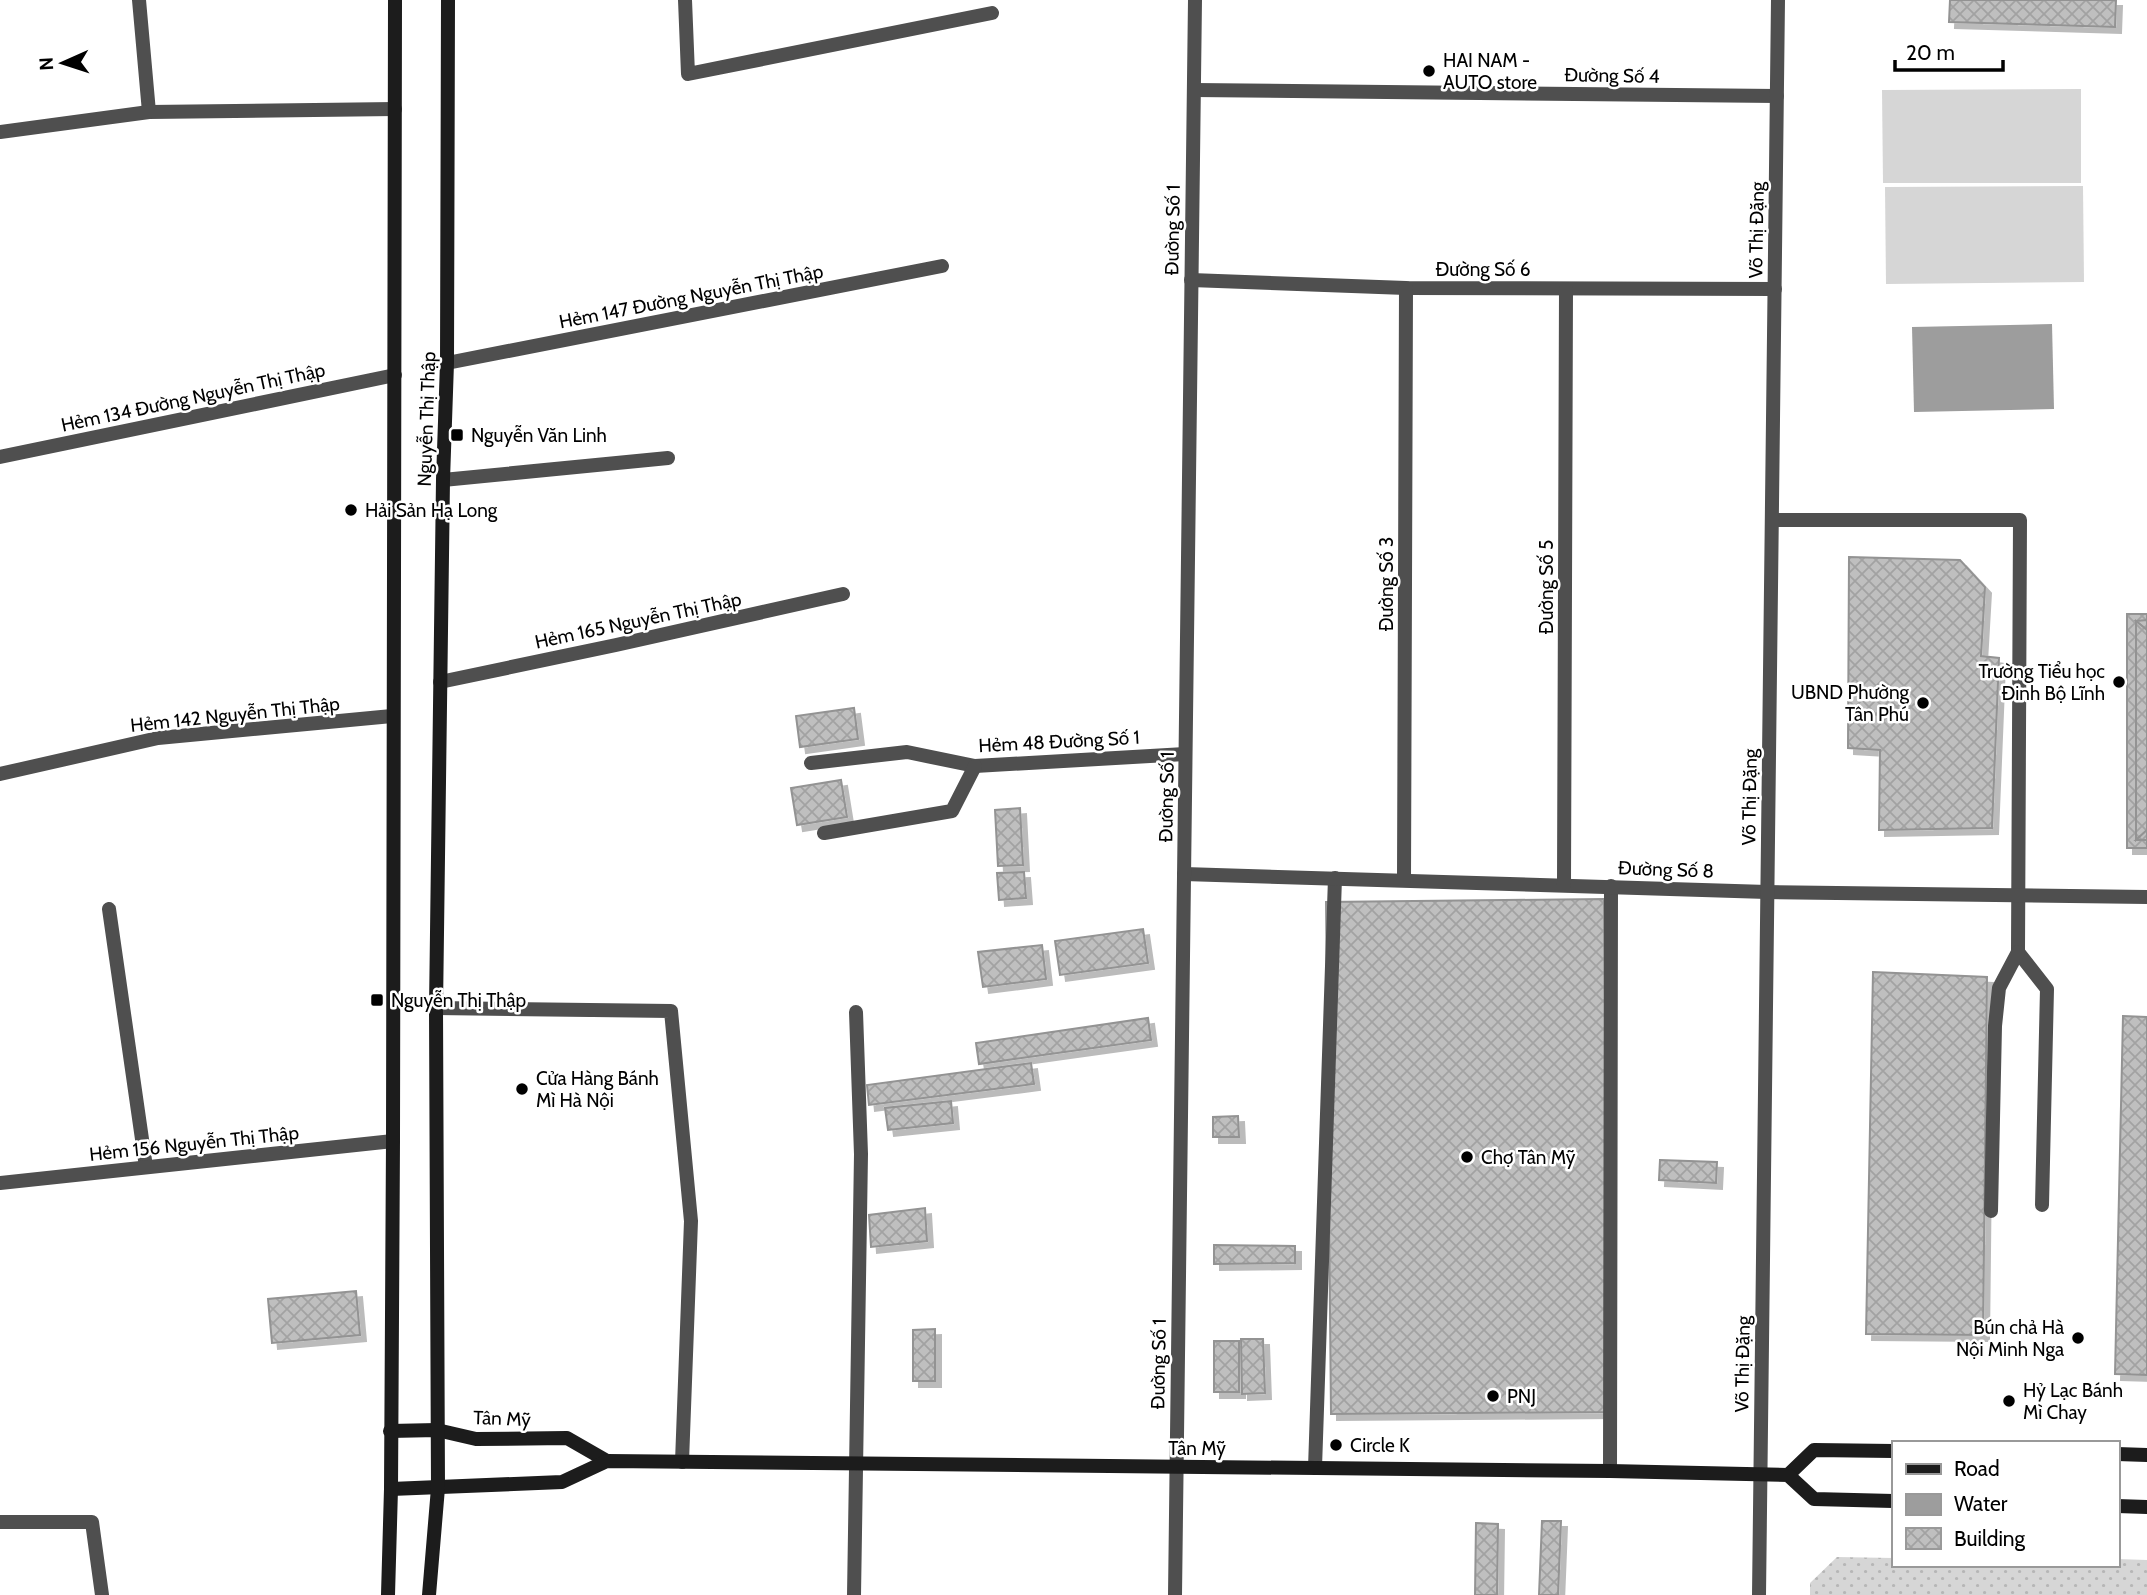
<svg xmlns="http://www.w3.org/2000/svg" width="2147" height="1595" font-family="Cabin,sans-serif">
  <defs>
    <pattern id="grass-dots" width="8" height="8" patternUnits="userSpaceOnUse" patternTransform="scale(1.75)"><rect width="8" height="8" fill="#d6d6d6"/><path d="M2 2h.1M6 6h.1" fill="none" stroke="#b6b6b6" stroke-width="1.8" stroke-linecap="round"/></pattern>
    <pattern id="building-cross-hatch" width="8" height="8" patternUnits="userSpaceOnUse" patternTransform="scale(1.75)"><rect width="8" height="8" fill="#bfbfbf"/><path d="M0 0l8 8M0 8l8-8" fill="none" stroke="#a2a2a2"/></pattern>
    <filter id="shadow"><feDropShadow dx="6" dy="6" stdDeviation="0" flood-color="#0004"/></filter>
  </defs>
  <rect width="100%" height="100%" fill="#fff"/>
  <path fill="url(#grass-dots)" d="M1837,1557L1893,1558V1565H2117V1559L2147,1560V1595H1810V1583Z"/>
  <g fill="#d6d6d6">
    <path d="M2081,89V183H1883L1882,90Z"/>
    <path d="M2083,186L2084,282L1886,284L1885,187Z"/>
  </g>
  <path fill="#9d9d9d" d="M2052,324L2054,409L1914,412L1912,327Z"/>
  <g fill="url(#building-cross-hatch)" stroke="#939393" stroke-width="2" filter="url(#shadow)">
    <path d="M1950,0H2116L2115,27L1949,22Z"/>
    <path d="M1849,557L1960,560L1985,587L1981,656L1999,658L1992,828L1879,830L1880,750L1848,748Z"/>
    <rect x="2127" y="614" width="20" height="234"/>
    <path d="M2147,620V630L2136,621Z"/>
    <path d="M2136,621L2147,630V830L2136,840Z"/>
    <path d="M854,708L858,739L800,747L796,716Z"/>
    <path d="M841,780L847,817L797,825L791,788Z"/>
    <path d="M1020,808L1023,865L998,866L995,810Z"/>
    <path d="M2147,830V840H2136Z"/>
    <path d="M1024,872L1026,898L999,900L997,873Z"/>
    <path d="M1604,899L1609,1412L1331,1414L1326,902Z"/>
    <path d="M1143,929L1148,963L1060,975L1055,941Z"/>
    <path d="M1042,945L1046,979L983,987L978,952Z"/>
    <path d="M1873,972L1987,977L1983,1335L1866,1334Z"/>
    <path d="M2123,1016L2147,1017V1375L2115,1374Z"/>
    <path d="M1148,1018L1151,1040L979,1064L976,1043Z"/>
    <path d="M1031,1063L1034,1084L869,1105L867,1085Z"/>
    <path d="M951,1101L953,1123L888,1130L885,1108Z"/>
    <path d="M1238,1116L1239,1137H1213V1117Z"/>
    <path d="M1660,1160L1717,1162L1716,1183L1659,1180Z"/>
    <path d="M925,1208L927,1241L871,1247L869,1215Z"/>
    <path d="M1214,1245L1295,1246V1263L1214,1264Z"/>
    <path d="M356,1291L360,1335L272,1343L268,1299Z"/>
    <path d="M935,1329V1381H913V1330Z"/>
    <path d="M1241,1339H1263L1265,1393L1242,1394Z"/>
    <rect x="1214" y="1341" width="25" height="51"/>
    <path d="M1542,1521H1561L1558,1595H1539Z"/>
    <path d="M1476,1523L1498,1524L1497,1595H1475Z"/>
  </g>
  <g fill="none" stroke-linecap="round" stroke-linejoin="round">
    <g stroke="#4f4f4f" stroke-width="14">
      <path d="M139,0L149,112"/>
      <path d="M685,0L688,74L992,13"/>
      <path d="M447,363L942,266"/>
      <path d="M443,480L668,458"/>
      <path d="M440,682L616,645L843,594"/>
      <path d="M811,763L907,752L975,766L1185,754"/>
      <path d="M824,833L952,811L975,766"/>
      <path d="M109,909L146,1167"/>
      <path d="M436,1008L671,1011L691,1221L682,1462"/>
      <path d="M0,1183L393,1141"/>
      <path d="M1315,1468L1335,878"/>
      <path d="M1610,1471L1611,886"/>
      <path d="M0,1522H92L102,1595"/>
      <path d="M854,1595L861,1154L856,1012"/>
    </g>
    <g stroke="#4f4f4f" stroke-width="14">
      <path d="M1194,90L1777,96"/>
      <path d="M0,132L149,112L395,109"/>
      <path d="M1191,280L1406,288L1775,289"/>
      <path d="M0,457L395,375"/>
      <path d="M1772,520H2020L2018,952L2047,989L2042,1205"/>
      <path d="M0,774L158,738L392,716"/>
      <path d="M1184,874L1767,892L2147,897"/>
      <path d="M1404,880L1406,288"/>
      <path d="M1564,885L1566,289"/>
      <path d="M1991,1211L1995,1026L1999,988L2018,952"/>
      <path d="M1175,1595L1195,0"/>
      <path d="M1759,1595L1778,0"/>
    </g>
    <g stroke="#1c1c1c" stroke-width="14">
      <path d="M390,1431L437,1430L476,1439L567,1438L607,1461"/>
      <path d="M2117,1454L2147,1455"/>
      <path d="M1788,1475L1814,1450L1893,1451"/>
      <path d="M391,1489L562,1482L607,1461L1610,1471L1788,1475L1814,1499L1893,1501"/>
      <path d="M2117,1506L2147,1507"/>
      <path d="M388,1595L391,1489L393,1141L395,0"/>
      <path d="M429,1595L438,1488L436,1008L443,480L447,363L448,0"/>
    </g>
  </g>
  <g fill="#000" stroke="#fff" stroke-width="2.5">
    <circle cx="1429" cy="71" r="7"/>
    <rect x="450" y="428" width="14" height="14" rx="3.5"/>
    <circle cx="351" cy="510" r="7"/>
    <circle cx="2119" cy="682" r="7"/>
    <circle cx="1923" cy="703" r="7"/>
    <rect x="370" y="993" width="14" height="14" rx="3.5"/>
    <circle cx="522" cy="1089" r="7"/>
    <circle cx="1467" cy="1157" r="7"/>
    <circle cx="2078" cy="1338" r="7"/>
    <circle cx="1493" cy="1396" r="7"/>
    <circle cx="2009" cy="1401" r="7"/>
    <circle cx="1336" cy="1445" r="7"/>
  </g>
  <g text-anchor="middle" stroke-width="5" stroke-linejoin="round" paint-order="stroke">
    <g font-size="19" fill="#000" stroke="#fff" text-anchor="start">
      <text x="1443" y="67">HAI NAM -<tspan x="1443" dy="22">AUTO store</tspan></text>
      <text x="471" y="442">Nguyễn Văn Linh</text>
      <text x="365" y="517">Hải Sản Hạ Long</text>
      <text x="2105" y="678" text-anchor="end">Trường Tiểu học<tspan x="2105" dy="22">Đinh Bộ Lĩnh</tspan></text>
      <text x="1909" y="699" text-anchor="end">UBND Phường<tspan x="1909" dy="22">Tân Phú</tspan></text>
      <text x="391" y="1007">Nguyễn Thị Thập</text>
      <text x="536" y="1085">Cửa Hàng Bánh<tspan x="536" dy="22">Mì Hà Nội</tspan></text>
      <text x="1481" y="1164">Chợ Tân Mỹ</text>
      <text x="2064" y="1334" text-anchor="end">Bún chả Hà<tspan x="2064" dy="22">Nội Minh Nga</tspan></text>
      <text x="2023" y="1397">Hỷ Lạc Bánh<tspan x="2023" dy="22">Mì Chay</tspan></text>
      <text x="1507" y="1403">PNJ</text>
      <text x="1350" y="1452">Circle K</text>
    </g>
    <g font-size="19" fill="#000" stroke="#fff">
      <text transform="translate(1612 75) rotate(1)" y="7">Đường Số 4</text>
      <text transform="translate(1172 230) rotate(-89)" y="7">Đường Số 1</text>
      <text transform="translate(1756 230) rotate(-89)" y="7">Võ Thị Đặng</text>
      <text x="1483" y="276">Đường Số 6</text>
      <text transform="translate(691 296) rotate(-11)" y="7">Hẻm 147 Đường Nguyễn Thị Thập</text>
      <text transform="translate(193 397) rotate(-12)" y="7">Hẻm 134 Đường Nguyễn Thị Thập</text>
      <text transform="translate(426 419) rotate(-88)" y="7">Nguyễn Thị Thập</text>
      <text transform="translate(1386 584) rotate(-90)" y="7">Đường Số 3</text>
      <text transform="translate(1546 587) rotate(-90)" y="7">Đường Số 5</text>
      <text transform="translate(638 620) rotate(-12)" y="7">Hẻm 165 Nguyễn Thị Thập</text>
      <text transform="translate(235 714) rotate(-6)" y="7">Hẻm 142 Nguyễn Thị Thập</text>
      <text transform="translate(1059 741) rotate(-3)" y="7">Hẻm 48 Đường Số 1</text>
      <text transform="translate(1166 797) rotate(-89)" y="7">Đường Số 1</text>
      <text transform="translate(1749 797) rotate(-89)" y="7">Võ Thị Đặng</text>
      <text transform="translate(1666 869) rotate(2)" y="7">Đường Số 8</text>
      <text transform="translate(194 1143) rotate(-6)" y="7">Hẻm 156 Nguyễn Thị Thập</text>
      <text transform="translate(1158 1364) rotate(-89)" y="7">Đường Số 1</text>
      <text transform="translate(1742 1364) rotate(-89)" y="7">Võ Thị Đặng</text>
      <text transform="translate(502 1418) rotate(2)" y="7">Tân Mỹ</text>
      <text x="1197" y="1455">Tân Mỹ</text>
    </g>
  </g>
  <rect x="1892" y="1441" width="228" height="126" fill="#ffffff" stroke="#999999" stroke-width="2"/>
  <rect x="1906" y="1464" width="35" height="10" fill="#1c1c1c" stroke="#999999" stroke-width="2"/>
  <text x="1954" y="1476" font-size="21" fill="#000000">Road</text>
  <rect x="1906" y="1494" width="35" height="21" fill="#9d9d9d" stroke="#999999" stroke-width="2"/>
  <text x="1954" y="1511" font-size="21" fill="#000000">Water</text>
  <rect x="1906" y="1528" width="35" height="21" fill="url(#building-cross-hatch)" stroke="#999999" stroke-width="2"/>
  <text x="1954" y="1546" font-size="21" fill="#000000">Building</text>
  <g transform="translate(63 63) rotate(267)" stroke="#ffffff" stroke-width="5" paint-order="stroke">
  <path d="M0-5L12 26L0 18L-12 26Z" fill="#000000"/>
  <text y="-10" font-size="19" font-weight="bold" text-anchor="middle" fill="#000000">N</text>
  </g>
  <path d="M1895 60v10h108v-10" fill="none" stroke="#000000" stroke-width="3.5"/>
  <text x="1906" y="60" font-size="21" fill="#000000" stroke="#ffffff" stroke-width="5" paint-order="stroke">20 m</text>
</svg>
